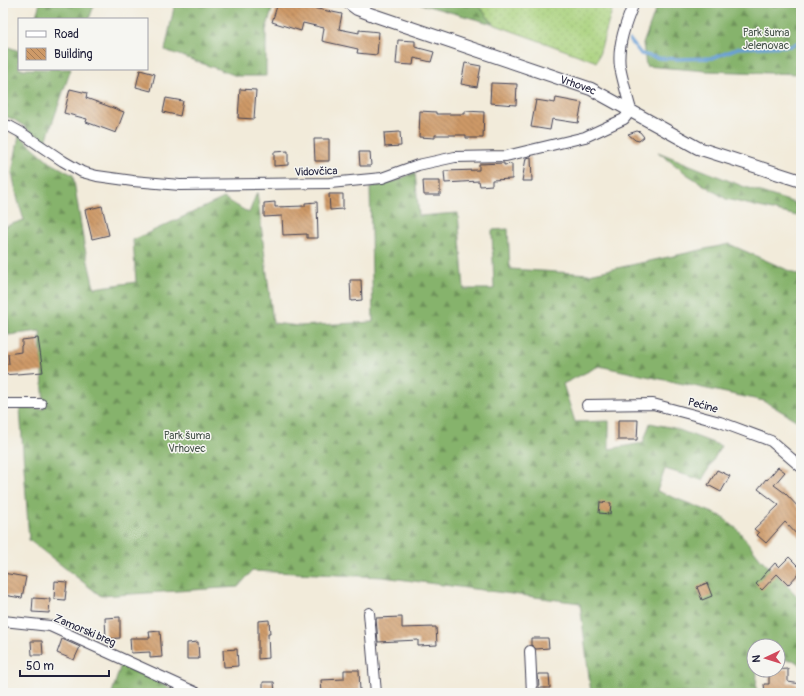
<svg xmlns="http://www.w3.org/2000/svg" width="804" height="696" font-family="Pangolin,sans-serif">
  <defs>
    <pattern id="grass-dots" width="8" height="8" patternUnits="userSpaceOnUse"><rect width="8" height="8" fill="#a9d17c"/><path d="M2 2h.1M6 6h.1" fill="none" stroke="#91b36c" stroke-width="1.8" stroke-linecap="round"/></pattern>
    <pattern id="forest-firs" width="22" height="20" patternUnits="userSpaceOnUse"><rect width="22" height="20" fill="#86b36c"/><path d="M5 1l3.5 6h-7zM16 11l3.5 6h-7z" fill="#6d915a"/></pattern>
    <pattern id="building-back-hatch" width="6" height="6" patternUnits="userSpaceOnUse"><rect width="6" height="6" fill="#ce9a68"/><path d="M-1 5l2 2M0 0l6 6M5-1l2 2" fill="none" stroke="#a77d57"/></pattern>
  </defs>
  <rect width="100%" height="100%" fill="#f6f6f2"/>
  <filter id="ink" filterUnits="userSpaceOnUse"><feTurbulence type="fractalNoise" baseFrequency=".025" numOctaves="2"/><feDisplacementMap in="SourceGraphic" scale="8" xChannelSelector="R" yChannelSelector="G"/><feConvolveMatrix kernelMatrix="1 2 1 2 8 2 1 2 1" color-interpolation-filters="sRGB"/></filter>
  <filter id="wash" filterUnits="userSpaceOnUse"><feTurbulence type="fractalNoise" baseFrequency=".012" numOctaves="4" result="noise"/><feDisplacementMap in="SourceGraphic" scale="16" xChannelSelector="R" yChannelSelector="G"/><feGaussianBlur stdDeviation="0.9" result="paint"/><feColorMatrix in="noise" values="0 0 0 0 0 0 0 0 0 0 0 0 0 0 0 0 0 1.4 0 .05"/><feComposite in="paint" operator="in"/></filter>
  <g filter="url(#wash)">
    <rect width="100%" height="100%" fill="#f2ebda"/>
    <g fill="url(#grass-dots)" stroke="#667a5c">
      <path d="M477,3H614L597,62L493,24Z"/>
      <path d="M3,306H7L9,335H3Z"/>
    </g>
    <g fill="url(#forest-firs)" stroke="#546a54">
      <path d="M40,3H95L89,19H35Z"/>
      <path d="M175,3H274L266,30V76H237L165,50Z"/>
      <path d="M417,3H477L493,24Z"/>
      <path d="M658,3H801V74L706,71L646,66L643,44Z"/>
      <path d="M3,45L19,51V69H71L45,144C33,134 18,118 3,116Z"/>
      <path d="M19,135L51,163L73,175L84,244L94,288L136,282L133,240L224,198L249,213L257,192L273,323L299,326L373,322L370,187L396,181L415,172L419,216L458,213L464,289H494L492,230L508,229L510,269L589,274L729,244L801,276V423L764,401L599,366L563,384L575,422L609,421V449L643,443L650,423L674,428L721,446L702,480L665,469L657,491L721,516L738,530L760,558L801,600V665L793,660H778V646H754V670H757L756,693H591L580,603L383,577L252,571L238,587L101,596L29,540L20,408L44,409L40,331L9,335L7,306L3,298V227L24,220L18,201L12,173Z"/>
      <path d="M658,152L742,186L801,205V217L726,199L688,175Z"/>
      <path d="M121,664L180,693H112Z"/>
    </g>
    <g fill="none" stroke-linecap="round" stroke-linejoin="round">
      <path stroke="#689fd6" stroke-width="3.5" d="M630,40L641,54L659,58L678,59L713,58L738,48L791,46L801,41"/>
    </g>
    <g id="blocks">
      <g fill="url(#building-back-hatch)">
        <path d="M278,3H310L308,7L342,14L339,29L359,33V30L379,32L377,55L357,53L358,49L322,41L324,28L303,23L301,31L272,22Z"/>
        <path d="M398,40L415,41V47L434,52L431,62L414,58L413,65L396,64Z"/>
        <path d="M465,63L481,66L477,87L461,84Z"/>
        <path d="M140,70L155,74L151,91L136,87Z"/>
        <path d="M491,83L517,84L516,105L490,103Z"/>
        <path d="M70,89L87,93L86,98L124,112L116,133L86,122L87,119L64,113Z"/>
        <path d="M240,89L256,90L254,119L238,118Z"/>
        <path d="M166,98L183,101L180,116L163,112Z"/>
        <path d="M556,98L582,103L578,123L552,119L550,130L531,127L536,100L555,103Z"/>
        <path d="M420,111L436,112V114H465V111L484,112L483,138H466V135H435V138L419,137Z"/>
        <path d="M637,131L640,132L644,137L639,141L635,140L628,134Z"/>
        <path d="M400,132L401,146L385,147L384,133Z"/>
        <path d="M314,139H329V161H315Z"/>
        <path d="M288,151V165L274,166V152Z"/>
        <path d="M359,152H370L371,166H360Z"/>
        <path d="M531,157L532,181H522L526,158Z"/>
        <path d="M504,163V165L512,164V179L492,180V185L480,186L479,181L445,183L444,171L479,170V164Z"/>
        <path d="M423,181H440V195H424Z"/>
        <path d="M329,194H343V209L330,210Z"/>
        <path d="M275,202V207L305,206V203L317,202L318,238H307V234L283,235L282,216L264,217V203Z"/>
        <path d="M102,206L109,235L92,239L85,210Z"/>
        <path d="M350,280H361L362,300L351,301Z"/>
        <path d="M38,338L43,372L3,375V365L9,364L8,354L21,352V346L22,345V340Z"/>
        <path d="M618,420H638L637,440H618Z"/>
        <path d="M778,467L785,472L774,485L785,493L801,510V539L785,522L766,543L757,535L759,533L754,529L779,505L758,489L766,479L767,480Z"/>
        <path d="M717,470L730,476L721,492L708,485Z"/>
        <path d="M600,502L611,503L610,514L599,513Z"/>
        <path d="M789,557L801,569V571L788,585L777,574L762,590L756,584L775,563L779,567Z"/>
        <path d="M3,573L26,577L22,598L3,595Z"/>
        <path d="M55,581L67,582L65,600L54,599Z"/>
        <path d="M707,583L712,596L702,600L697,587Z"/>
        <path d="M33,598L50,599L49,613L32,612Z"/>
        <path d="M120,617V638L106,639L105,618Z"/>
        <path d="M402,617V628L436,627L437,645L418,646V640L378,642L376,618Z"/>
        <path d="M269,620L270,634H268L269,658L258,659V621Z"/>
        <path d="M160,631L162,657L150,658V652L131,653L130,638H150L149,632Z"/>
        <path d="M531,638H548L549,648L536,649L531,645Z"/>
        <path d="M62,639L80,647L74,660L57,653Z"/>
        <path d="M31,641H42L43,655H32Z"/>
        <path d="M198,642L199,659H187V643Z"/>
        <path d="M237,649L238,666L224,667L223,650Z"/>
        <path d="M788,669V682L801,684V693H765L764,684H769V670Z"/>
        <path d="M344,670H359L360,692L322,693L321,680L344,679Z"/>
        <path d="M538,674H549L550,688H539Z"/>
        <path d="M263,682H274L275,693H263Z"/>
      </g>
    </g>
  </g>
  <g filter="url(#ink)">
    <use href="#blocks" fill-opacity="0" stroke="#414053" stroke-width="1"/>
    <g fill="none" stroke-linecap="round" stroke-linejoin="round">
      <g stroke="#414053" stroke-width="12">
        <g id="minor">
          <path d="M3,125L9,126L20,132L63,161L82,172L97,176L133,181L180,185L330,183L382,178L418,165L455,157L506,156L585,137L624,119L631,110C627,96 623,82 620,67C617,46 626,22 634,3"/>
          <path d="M3,404H41"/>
          <path d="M587,405L653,404L720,422L771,441L801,467"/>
          <path d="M369,613L376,693"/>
          <path d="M3,621L50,626L197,693"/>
          <path d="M530,651L532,693"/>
        </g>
      </g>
      <g stroke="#414053" stroke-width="14">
        <g id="tertiary">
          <path id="s1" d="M349,3L357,9L373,15L591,89L698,148L801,181"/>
        </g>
      </g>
      <use href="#minor" stroke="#fff" stroke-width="10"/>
      <use href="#tertiary" stroke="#fff" stroke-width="12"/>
    </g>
  </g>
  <g text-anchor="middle" stroke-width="3" stroke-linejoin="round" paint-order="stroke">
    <g font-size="11" fill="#4a574e" stroke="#f6f6f2">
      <text x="766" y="36">Park šuma<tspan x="766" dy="13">Jelenovac</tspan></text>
      <text x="187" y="439">Park šuma<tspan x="187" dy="13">Vrhovec</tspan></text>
    </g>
    <g font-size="11" fill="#22223b" stroke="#f6f6f2">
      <text dy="4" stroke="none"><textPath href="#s1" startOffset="244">Vrhovec</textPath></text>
      <text transform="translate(316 171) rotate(-2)" y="4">Vidovčica</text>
      <text transform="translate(703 405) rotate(15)" y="4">Pećine</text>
      <text transform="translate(85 630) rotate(23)" y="4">Zamorski breg</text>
    </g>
  </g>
  <rect width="804" height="696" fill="none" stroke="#f6f6f2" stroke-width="16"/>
  <rect x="18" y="18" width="130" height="52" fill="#f6f6f2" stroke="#a1a1a9"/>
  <rect x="26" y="31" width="20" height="6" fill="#ffffff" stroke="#a1a1a9"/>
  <text x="54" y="38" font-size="12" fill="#22223b">Road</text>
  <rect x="26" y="48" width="20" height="12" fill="url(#building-back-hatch)" stroke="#a1a1a9"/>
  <text x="54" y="58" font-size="12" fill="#22223b">Building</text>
  <g transform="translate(766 658) rotate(266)"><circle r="19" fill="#f6f6f2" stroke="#a1a1a9"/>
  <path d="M0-3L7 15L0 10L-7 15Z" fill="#d1495b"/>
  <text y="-6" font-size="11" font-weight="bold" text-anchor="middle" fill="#22223b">N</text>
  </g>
  <path d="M20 670v6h89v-6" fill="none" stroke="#22223b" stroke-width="2"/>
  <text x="26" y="670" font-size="12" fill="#22223b" stroke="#f6f6f2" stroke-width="3" paint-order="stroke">50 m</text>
</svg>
